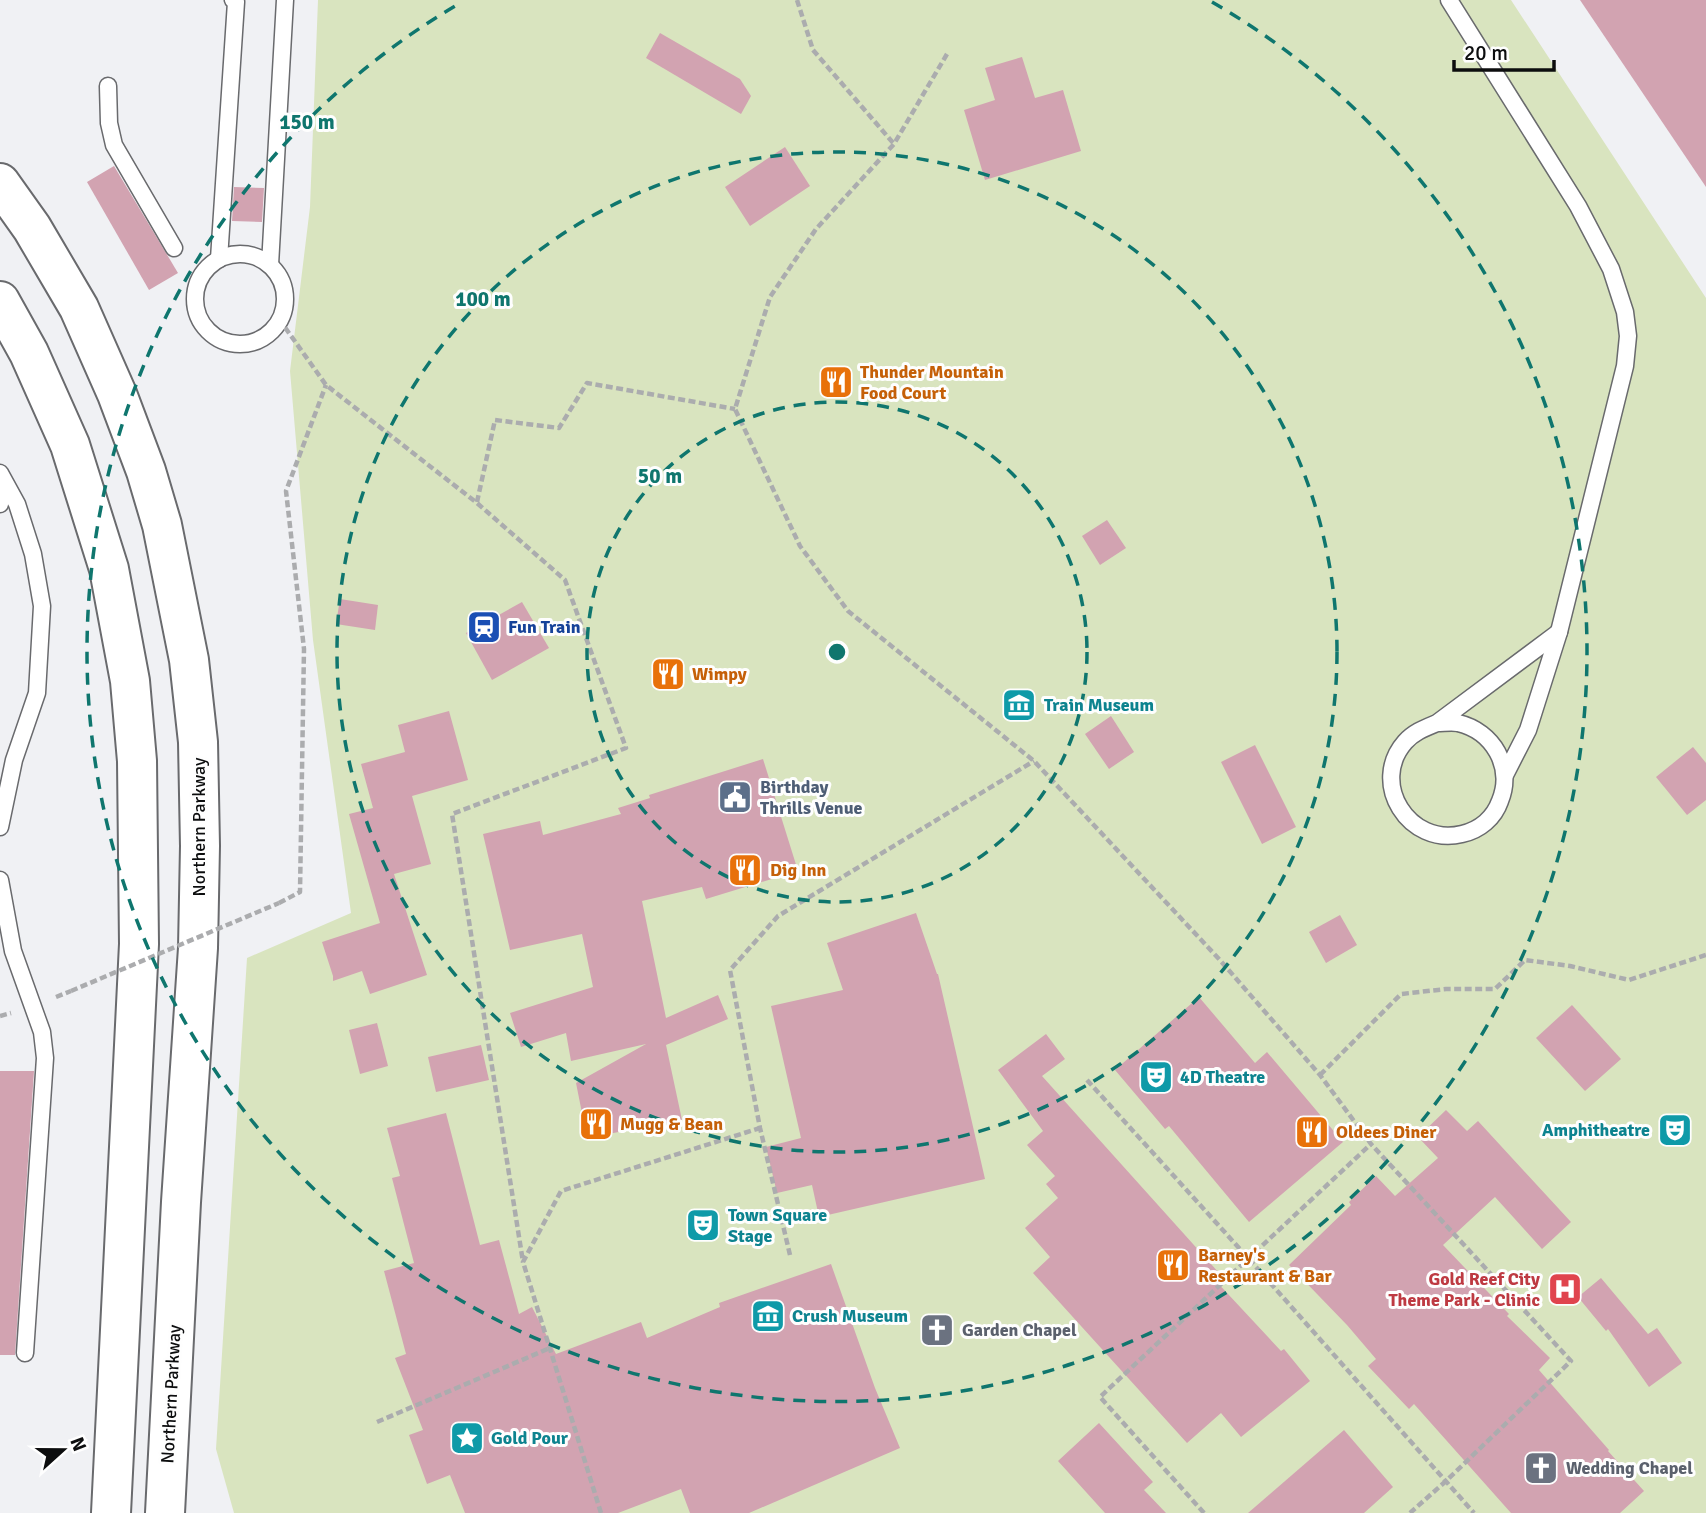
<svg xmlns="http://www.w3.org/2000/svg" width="1706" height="1513" font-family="Signika,sans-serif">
  <rect width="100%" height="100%" fill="#f0f1f4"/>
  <path fill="#d9e4bf" d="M318,0H1511L1706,298V1513H234L216,1449L247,958L351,913L313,640L290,371L310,207Z"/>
  <g fill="#d2a3b1">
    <path d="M1580,0H1706V187Z"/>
    <path d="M660,33L740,79L751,96L741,114L646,58Z"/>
    <path d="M1022,57L1035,98L1063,90L1081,151L985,180L964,110L995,100L985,68Z"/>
    <path d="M785,147L810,186L750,226L725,187Z"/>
    <path d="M114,166L178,273L149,290L87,182Z"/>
    <path d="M234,187L264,188L262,222L232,221Z"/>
    <path d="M1107,520L1126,548L1100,565L1082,536Z"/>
    <path d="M340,599L378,605L375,630L336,624Z"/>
    <path d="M522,602L549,648L492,680L466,633Z"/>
    <path d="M449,711L468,780L412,796L431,864L394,874L427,975L370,994L362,971L333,981V976L322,942L380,923L349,814L373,808L361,764L405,752L398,725Z"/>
    <path d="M1111,716L1134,752L1109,769L1085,734Z"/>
    <path d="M1255,745L1296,827L1262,844L1221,762Z"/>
    <path d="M1693,747L1706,763V800L1687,815L1656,777Z"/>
    <path d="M763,759L798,871L706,899L702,887L642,901L666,1018L718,995L728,1019L666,1045L682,1120L587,1138L576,1083L646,1044L571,1061L566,1033L521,1047L510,1013L593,987L582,934L510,950L483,834L540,821L543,835L621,814L618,808L650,798L649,795Z"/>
    <path d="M916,913L937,974H938L985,1179L819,1217L812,1185L777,1193L766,1147L801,1138L771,1006L843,990L827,943Z"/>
    <path d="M1340,915L1357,945L1326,963L1309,932Z"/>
    <path d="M1199,997L1255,1063L1267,1052L1343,1142L1249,1222L1169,1126L1165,1129L1115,1070Z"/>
    <path d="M1572,1005L1621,1059L1585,1091L1536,1038Z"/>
    <path d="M377,1023L388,1066L360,1074L349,1030Z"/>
    <path d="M1046,1034L1065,1059L1042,1076L1220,1274L1214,1279L1281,1351L1284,1349L1310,1381L1241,1437L1221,1413L1187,1443L1033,1273L1050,1257L1025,1228L1058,1198L1046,1184L1055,1176L1027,1145L1043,1131L998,1070Z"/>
    <path d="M481,1045L489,1080L436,1092L428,1057Z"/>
    <path d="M0,1071H34L15,1355H0Z"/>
    <path d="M1446,1110L1467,1131L1478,1121L1571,1222L1542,1249L1495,1197L1443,1245L1509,1314L1507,1316L1550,1358L1539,1370L1609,1450L1608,1451L1644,1491L1620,1513H1511L1414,1404L1409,1409L1368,1366L1376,1359L1347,1325L1289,1265L1351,1205L1349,1202L1376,1176L1395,1196L1438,1158L1418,1137Z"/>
    <path d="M446,1113L480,1245L499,1240L519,1314L532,1307L556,1354L641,1322L647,1338L720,1307L719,1303L831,1264L875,1388L900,1448L749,1513H690L681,1489L618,1513H465L450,1475L427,1484L409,1435L423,1430L395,1358L406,1354L384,1271L414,1263L392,1178L400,1176L387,1128Z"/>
    <path d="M1601,1278L1648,1334L1657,1328L1682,1363L1649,1387L1608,1329L1606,1331L1578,1297Z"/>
    <path d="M1099,1423L1153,1482L1144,1490L1166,1513H1105L1058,1461Z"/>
    <path d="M1344,1430L1393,1487L1364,1513H1248Z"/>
  </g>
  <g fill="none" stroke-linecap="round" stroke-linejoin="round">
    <g stroke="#696a6d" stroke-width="19">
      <g id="lane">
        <path d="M1449,0L1578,206L1611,269L1625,312L1628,336L1625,366L1559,632L1528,730L1505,775"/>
        <path d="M108,86L109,123L114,145L174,248"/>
        <circle cx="240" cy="299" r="45"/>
        <path d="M219,259L236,2L233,0"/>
        <path d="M270,265L285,0"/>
        <path d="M0,473L17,504L33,554L42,606L37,693L14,760L0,827"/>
        <path d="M0,479L2,492L0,504"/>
        <path d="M1437,723C1444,723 1452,722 1458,723C1493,731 1514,767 1500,801C1494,818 1480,830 1462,834C1409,847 1369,783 1405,742C1414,732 1425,728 1437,723L1559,632"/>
        <path d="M0,880L13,951L42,1032L45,1058L25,1353"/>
      </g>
    </g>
    <g stroke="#696a6d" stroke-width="42">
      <g id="secondary">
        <path d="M0,183L32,228L79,308L117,394L146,471L162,525L189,660L198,742L200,846L198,948L181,1202L165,1513"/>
        <path d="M0,301L29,353L70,445L109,569L130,681L137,761L139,944L111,1513"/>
      </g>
    </g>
    <g stroke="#abacae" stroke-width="4.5" stroke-dasharray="7 3.5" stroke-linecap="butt">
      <path d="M797,0L813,50L894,144"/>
      <path d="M947,54L894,144L816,229L770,297L735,409L800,546L848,611L1034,761L1219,959L1320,1075L1371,1144L1571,1361L1446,1481L1410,1513"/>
      <path d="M279,319L326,385L477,503L565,580L626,748L452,814L523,1262"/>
      <path d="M477,502L495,420L559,428L587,383L735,409"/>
      <path d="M279,903L300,892L304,649L286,491L326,385"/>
      <path d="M56,997L71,991"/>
      <path d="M0,1016L11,1013"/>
      <path d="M1320,1075L1401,994L1446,989H1495L1525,960L1570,966L1629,980L1706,955"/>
      <path d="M1087,1080L1249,1259L1474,1513"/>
      <path d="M790,1255L760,1128L730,970L778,916L1034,761"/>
      <path d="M377,1422L550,1348"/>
      <path d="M601,1513L523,1262L561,1191L760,1128"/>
      <path d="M1204,1513L1100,1397L1371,1144"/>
    </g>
    <use href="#lane" stroke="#fff" stroke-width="16"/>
    <use href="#secondary" stroke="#fff" stroke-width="38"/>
    <path stroke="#abacae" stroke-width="4.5" stroke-dasharray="7 3.5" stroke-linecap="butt" d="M71,991L279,903"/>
  </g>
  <g fill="none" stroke="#0f766e" stroke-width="3.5" stroke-dasharray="12 9">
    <circle cx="837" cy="652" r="250"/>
    <circle cx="837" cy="652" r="500"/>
    <path d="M1212 2A750 750 0 1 1 462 2"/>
  </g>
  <defs>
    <g id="restaurant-square" transform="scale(1.75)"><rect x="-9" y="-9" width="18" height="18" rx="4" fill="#e8710a" stroke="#fefefe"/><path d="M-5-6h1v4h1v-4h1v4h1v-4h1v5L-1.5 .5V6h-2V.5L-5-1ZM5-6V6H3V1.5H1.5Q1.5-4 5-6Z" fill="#fff"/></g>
    <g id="station-square" transform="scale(1.75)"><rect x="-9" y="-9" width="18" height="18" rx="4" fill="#1a4fb4" stroke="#fefefe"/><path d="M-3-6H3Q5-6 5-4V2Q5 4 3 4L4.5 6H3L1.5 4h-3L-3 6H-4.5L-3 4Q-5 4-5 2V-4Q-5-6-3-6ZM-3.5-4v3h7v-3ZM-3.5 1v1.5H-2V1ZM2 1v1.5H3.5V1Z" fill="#fff"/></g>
    <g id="museum-square" transform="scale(1.75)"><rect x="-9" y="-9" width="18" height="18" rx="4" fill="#0f9aa8" stroke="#fefefe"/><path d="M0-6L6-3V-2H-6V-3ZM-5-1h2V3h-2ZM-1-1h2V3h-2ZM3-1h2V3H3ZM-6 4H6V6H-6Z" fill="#fff"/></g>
    <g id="civic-square" transform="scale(1.75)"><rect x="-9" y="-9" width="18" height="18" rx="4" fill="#5c6f8a" stroke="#fefefe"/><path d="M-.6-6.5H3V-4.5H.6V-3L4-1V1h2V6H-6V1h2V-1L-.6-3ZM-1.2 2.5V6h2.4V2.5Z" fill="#fff"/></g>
    <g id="theatre-square" transform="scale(1.75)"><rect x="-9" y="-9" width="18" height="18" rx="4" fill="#0f9aa8" stroke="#fefefe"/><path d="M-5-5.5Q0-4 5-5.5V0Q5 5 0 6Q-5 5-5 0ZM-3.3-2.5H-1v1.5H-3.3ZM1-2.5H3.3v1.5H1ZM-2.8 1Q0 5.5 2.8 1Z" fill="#fff"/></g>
    <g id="hospital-square" transform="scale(1.75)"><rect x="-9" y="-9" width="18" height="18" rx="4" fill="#e0444e" stroke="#fefefe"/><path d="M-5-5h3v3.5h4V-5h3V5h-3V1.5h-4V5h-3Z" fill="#fff"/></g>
    <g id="church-square" transform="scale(1.75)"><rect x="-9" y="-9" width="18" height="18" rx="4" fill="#6b7280" stroke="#fefefe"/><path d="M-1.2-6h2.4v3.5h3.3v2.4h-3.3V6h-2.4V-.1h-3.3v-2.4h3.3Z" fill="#fff"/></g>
    <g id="sight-square" transform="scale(1.75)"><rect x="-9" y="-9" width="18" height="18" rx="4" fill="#0f9aa8" stroke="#fefefe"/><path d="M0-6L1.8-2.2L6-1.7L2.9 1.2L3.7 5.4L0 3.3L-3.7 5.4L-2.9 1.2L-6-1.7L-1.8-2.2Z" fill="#fff"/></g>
  </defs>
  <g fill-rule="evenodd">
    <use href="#restaurant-square" x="836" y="382"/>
    <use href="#station-square" x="484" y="627"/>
    <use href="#restaurant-square" x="668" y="674"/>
    <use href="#museum-square" x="1019" y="705"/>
    <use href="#civic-square" x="735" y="797"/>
    <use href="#restaurant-square" x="745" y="870"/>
    <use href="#theatre-square" x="1156" y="1077"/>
    <use href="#restaurant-square" x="596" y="1124"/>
    <use href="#theatre-square" x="1675" y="1130"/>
    <use href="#restaurant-square" x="1312" y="1132"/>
    <use href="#theatre-square" x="703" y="1225"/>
    <use href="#restaurant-square" x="1173" y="1265"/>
    <use href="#hospital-square" x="1565" y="1289"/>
    <use href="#museum-square" x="768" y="1316"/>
    <use href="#church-square" x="937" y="1330"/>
    <use href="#sight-square" x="467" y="1438"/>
    <use href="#church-square" x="1541" y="1468"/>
  </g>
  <g text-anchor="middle" stroke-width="6" stroke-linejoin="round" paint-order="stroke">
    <g font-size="18" font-weight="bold" fill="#c56008" stroke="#fefefe" text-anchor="start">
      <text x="860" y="378">Thunder Mountain<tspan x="860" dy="21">Food Court</tspan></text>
      <text x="692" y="680">Wimpy</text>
      <text x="770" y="876">Dig Inn</text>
      <text x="620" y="1130">Mugg &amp; Bean</text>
      <text x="1336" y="1138">Oldees Diner</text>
      <text x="1198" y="1261">Barney's<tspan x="1198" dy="21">Restaurant &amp; Bar</tspan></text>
    </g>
    <g font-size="18" font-weight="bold" fill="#164399" stroke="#fefefe" text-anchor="start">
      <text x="508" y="633">Fun Train</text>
    </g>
    <g font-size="18" font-weight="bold" fill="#0d838f" stroke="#fefefe" text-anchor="start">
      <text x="1044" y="711">Train Museum</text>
      <text x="1180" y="1083">4D Theatre</text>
      <text x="1650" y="1136" text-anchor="end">Amphitheatre</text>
      <text x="728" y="1221">Town Square<tspan x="728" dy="21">Stage</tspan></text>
      <text x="792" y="1322">Crush Museum</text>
      <text x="491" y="1444">Gold Pour</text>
    </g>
    <g font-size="18" font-weight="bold" fill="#4e5e75" stroke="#fefefe" text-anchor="start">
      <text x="760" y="793">Birthday<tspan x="760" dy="21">Thrills Venue</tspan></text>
    </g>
    <g font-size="18" fill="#0c0d0e" stroke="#fefefe">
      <text transform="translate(199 827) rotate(-90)" y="6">Northern Parkway</text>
      <text transform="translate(171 1394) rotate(-87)" y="6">Northern Parkway</text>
    </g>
    <g font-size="18" font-weight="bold" fill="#be3a42" stroke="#fefefe" text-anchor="end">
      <text x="1540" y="1285">Gold Reef City<tspan x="1540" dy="21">Theme Park - Clinic</tspan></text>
    </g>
    <g font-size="18" font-weight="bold" fill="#5b616d" stroke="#fefefe" text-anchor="start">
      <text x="962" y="1336">Garden Chapel</text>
      <text x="1566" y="1474">Wedding Chapel</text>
    </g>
  </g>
  <circle cx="837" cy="652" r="10" fill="#0f766e" stroke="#fefefe" stroke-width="3.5"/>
  <g font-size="21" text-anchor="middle" font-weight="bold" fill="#0f766e" stroke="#fefefe" stroke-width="6" stroke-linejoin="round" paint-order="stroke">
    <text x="307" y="129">150 m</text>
    <text x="483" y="306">100 m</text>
    <text x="660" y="483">50 m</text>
  </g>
  <g transform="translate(63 1450) rotate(69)" stroke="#fefefe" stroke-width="5" paint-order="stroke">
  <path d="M0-5L12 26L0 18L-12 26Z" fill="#0c0d0e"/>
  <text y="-10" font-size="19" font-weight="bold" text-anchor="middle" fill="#0c0d0e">N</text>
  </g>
  <path d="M1454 60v10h100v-10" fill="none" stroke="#0c0d0e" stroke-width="3.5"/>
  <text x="1464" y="60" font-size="21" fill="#0c0d0e" stroke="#fefefe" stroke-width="5" paint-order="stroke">20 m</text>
</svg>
